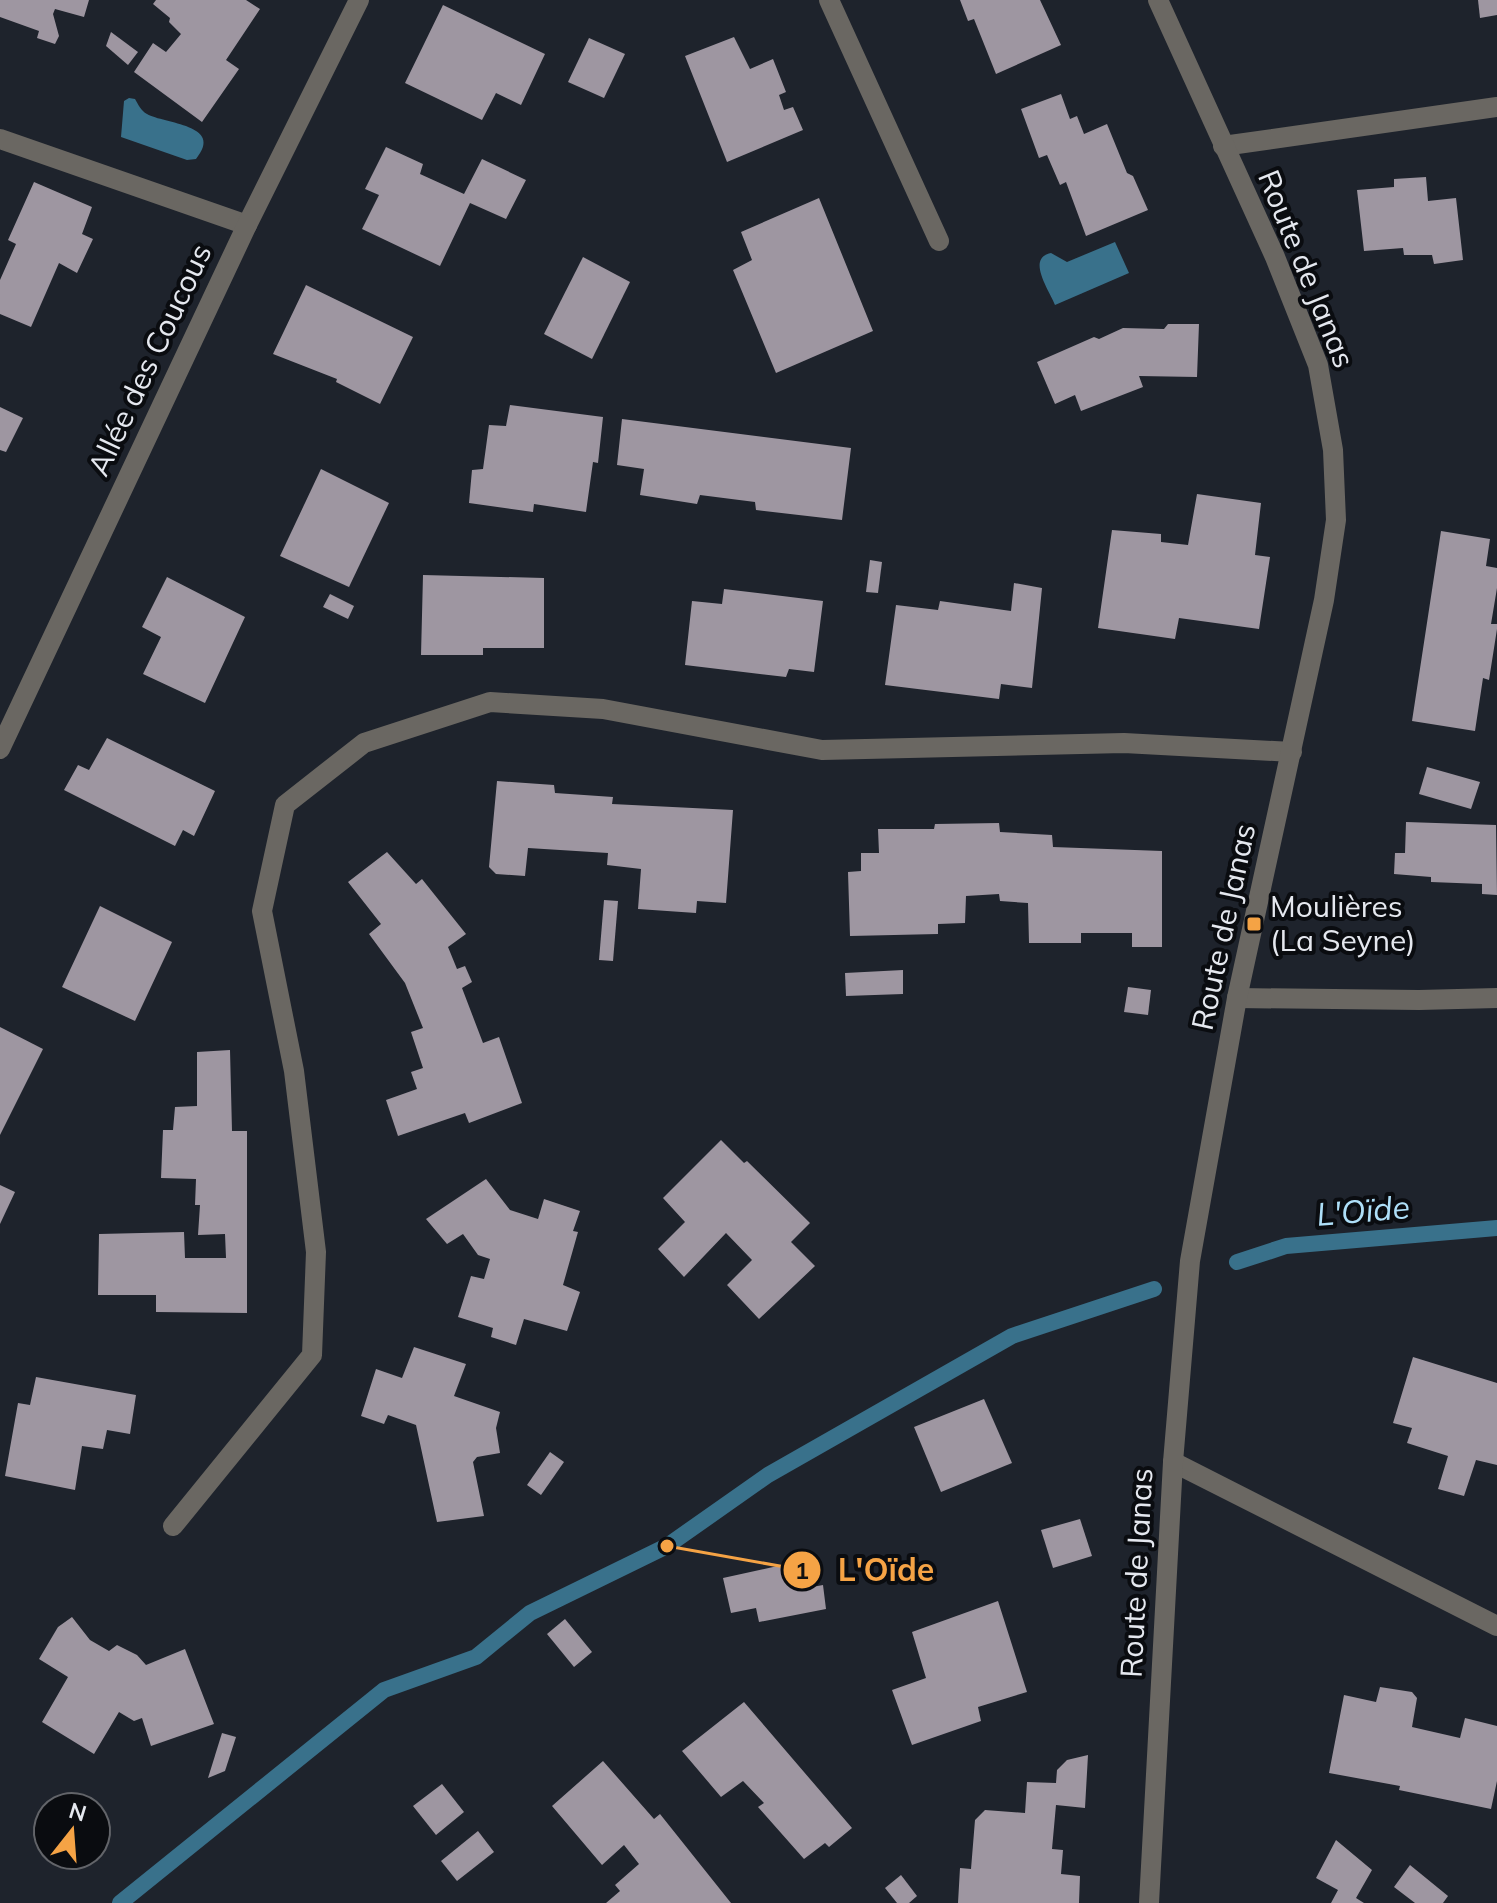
<svg xmlns="http://www.w3.org/2000/svg" width="1497" height="1903" font-family="Mulish,sans-serif">
  <rect width="100%" height="100%" fill="#1e232c"/>
  <g fill="#39718b">
    <path d="M129,98L135,99C138,104 141,111 147,114C164,124 225,124 196,159L187,160L121,137L124,101Z"/>
    <path d="M1115,242L1129,273L1055,305C1049,290 1026,258 1051,253L1067,262Z"/>
  </g>
  <g fill="none" stroke-linecap="round" stroke-linejoin="round">
    <g stroke="#39718b" stroke-width="16">
      <path d="M1237,1262L1286,1246L1497,1228"/>
      <path d="M120,1903L384,1690L476,1657L530,1613L667,1546L768,1475L1012,1336L1154,1289"/>
    </g>
  </g>
  <g fill="#9e96a1">
    <path d="M0,0H89L84,17L55,9L53,14L59,36L55,44L37,38L39,31L0,17Z"/>
    <path d="M156,0H246L260,9L226,60L239,69L202,122L134,72L153,43L166,52L181,34L169,22L170,18L153,4Z"/>
    <path d="M960,0H1040L1061,45L996,74L974,19L968,21Z"/>
    <path d="M1478,0H1497V15L1480,18Z"/>
    <path d="M443,5L545,54L521,105L496,93L482,120L405,83Z"/>
    <path d="M111,32L138,52L128,65L106,46Z"/>
    <path d="M734,37L750,69L773,59L786,92L779,95L784,110L793,107L803,130L727,162L685,56Z"/>
    <path d="M589,38L625,54L604,98L568,82Z"/>
    <path d="M1061,94L1070,119L1077,116L1084,134L1107,124L1127,173L1133,176L1148,210L1086,236L1066,182L1060,185L1047,155L1039,158L1021,109Z"/>
    <path d="M386,147L423,164L420,174L464,194L482,159L526,180L506,219L470,203L440,266L362,229L379,195L365,189Z"/>
    <path d="M1426,177L1428,201L1456,198L1463,260L1434,264L1432,255H1404L1403,248L1364,251L1357,190L1394,187V179Z"/>
    <path d="M34,182L92,207L82,234L93,239L77,273L59,263L31,327L0,314V280L16,244L8,240Z"/>
    <path d="M819,198L873,331L776,373L733,270L752,260L741,232Z"/>
    <path d="M583,257L630,282L592,359L544,334Z"/>
    <path d="M306,285L413,337L380,404L336,382L337,379L273,354Z"/>
    <path d="M1168,324H1199L1197,377L1139,376L1143,387L1081,411L1075,395L1055,404L1037,362L1094,337L1099,339L1123,328L1164,329Z"/>
    <path d="M510,405L603,417L598,463L593,462L586,512L534,504L533,512L469,503L472,470L483,469L489,425L506,426Z"/>
    <path d="M0,407L23,418L6,452L0,450Z"/>
    <path d="M622,419L851,448L842,520L756,510L755,502L700,495L697,504L640,495L644,469L617,465Z"/>
    <path d="M321,469L389,503L349,587L280,556Z"/>
    <path d="M1197,494L1261,503L1255,555L1270,557L1259,629L1179,618L1175,639L1098,628L1112,530L1161,534V542L1188,545Z"/>
    <path d="M1441,531L1490,539L1486,566L1497,568V588L1491,624H1497V629L1489,680L1483,678L1475,731L1412,721Z"/>
    <path d="M870,560L882,562L878,593L866,592Z"/>
    <path d="M423,575L544,578V648H483V655H421Z"/>
    <path d="M167,577L245,617L205,703L143,674L161,637L142,627Z"/>
    <path d="M1014,583L1042,588L1032,688L1001,684L999,699L885,685L896,605L938,610L940,601L1011,611Z"/>
    <path d="M724,589L823,601L814,672L789,669L786,677L685,665L692,601L722,604Z"/>
    <path d="M330,594L354,606L348,619L323,607Z"/>
    <path d="M107,738L215,791L194,836L183,830L175,846L64,790L78,765L89,770Z"/>
    <path d="M1427,767L1480,782L1471,809L1419,794Z"/>
    <path d="M497,781L554,785L555,793L613,797L612,804L733,810L726,903L697,901L696,913L638,909L641,869L607,865L608,853L528,848L525,876L496,874L489,867Z"/>
    <path d="M1406,822L1496,825L1497,895L1482,894V884L1431,882V877L1394,874L1395,853H1405Z"/>
    <path d="M999,823L1000,832L1052,835L1053,847L1162,851V947H1132V933H1081V943H1029L1028,903L1000,901L999,894L966,896L965,923L938,924V934L850,936L848,872L861,871V853H879L878,829H934L935,824Z"/>
    <path d="M387,852L416,884L422,879L466,934L448,947L457,969L465,966L472,982L462,988L483,1043L499,1037L522,1103L469,1123L465,1113L398,1136L386,1100L417,1089L411,1072L423,1068L411,1032L423,1028L405,983L369,934L381,924L348,882Z"/>
    <path d="M604,900L618,901L613,961L599,960Z"/>
    <path d="M100,906L172,942L135,1021L62,987Z"/>
    <path d="M903,970V994L846,996L845,973Z"/>
    <path d="M1128,987L1151,990L1148,1015L1124,1012Z"/>
    <path d="M0,1027L43,1049L0,1135Z"/>
    <path d="M230,1050L232,1131H247V1313L156,1312V1295H98L99,1234L184,1232L185,1258H226L225,1234L198,1235L200,1205H195L196,1179L161,1178L163,1130H173L175,1107L197,1106V1052Z"/>
    <path d="M721,1140L744,1163L747,1161L810,1223L791,1242L815,1266L759,1319L727,1285L752,1260L726,1233L684,1277L658,1249L685,1222L663,1198Z"/>
    <path d="M486,1179L510,1210L538,1219L544,1199L580,1211L573,1231L578,1232L563,1285L580,1292L567,1331L524,1319L516,1345L491,1337L493,1328L458,1317L471,1276L484,1279L490,1259L478,1255L463,1234L447,1244L426,1219Z"/>
    <path d="M0,1185L15,1192L0,1224Z"/>
    <path d="M414,1347L466,1364L454,1396L500,1412L496,1428L500,1453L477,1457L473,1462L484,1516L437,1522L416,1425L388,1415L384,1424L361,1416L376,1369L402,1378Z"/>
    <path d="M1413,1357L1497,1383V1465L1476,1460L1464,1496L1438,1489L1448,1456L1407,1443L1412,1428L1393,1423Z"/>
    <path d="M36,1377L136,1395L130,1434L107,1430L103,1449L82,1446L75,1490L5,1476L18,1403L30,1405Z"/>
    <path d="M984,1399L1012,1463L941,1492L914,1427Z"/>
    <path d="M550,1452L564,1462L541,1495L527,1485Z"/>
    <path d="M1080,1519L1092,1556L1053,1568L1041,1530Z"/>
    <path d="M791,1563L796,1590L823,1585L826,1609L759,1622L756,1608L731,1613L723,1578Z"/>
    <path d="M998,1601L1027,1692L978,1707L981,1721L912,1745L892,1690L926,1678L912,1632Z"/>
    <path d="M72,1617L90,1640L109,1651L117,1645L137,1655L146,1665L185,1649L214,1724L151,1746L142,1718L134,1721L119,1712L94,1754L42,1722L68,1677L39,1659L58,1627Z"/>
    <path d="M565,1619L592,1652L574,1667L547,1634Z"/>
    <path d="M1380,1687L1412,1692L1417,1698L1412,1727L1460,1738L1465,1718L1497,1726V1781L1491,1809L1399,1790L1400,1786L1329,1773L1344,1695L1376,1702Z"/>
    <path d="M744,1702L852,1828L829,1847L825,1843L804,1859L758,1807L764,1803L743,1781L721,1797L682,1751Z"/>
    <path d="M222,1733L236,1737L225,1771L208,1778Z"/>
    <path d="M1088,1755L1085,1808L1056,1805L1052,1849L1063,1850L1061,1874L1080,1876L1079,1903H958L960,1868L971,1869L975,1820L985,1810L1025,1813L1027,1782L1056,1783L1057,1770L1067,1760Z"/>
    <path d="M603,1761L654,1819L660,1814L731,1903H606L620,1891L615,1885L639,1864L624,1845L602,1865L552,1806Z"/>
    <path d="M442,1784L464,1812L436,1835L413,1806Z"/>
    <path d="M478,1831L494,1852L457,1881L441,1861Z"/>
    <path d="M1336,1840L1372,1870L1356,1898L1364,1903H1331L1338,1890L1316,1878Z"/>
    <path d="M1410,1865L1448,1896L1443,1903H1415L1394,1887Z"/>
    <path d="M901,1875L917,1896L909,1903H897L885,1888Z"/>
  </g>
  <g fill="none" stroke-linecap="round" stroke-linejoin="round">
    <g stroke="#6a6762" stroke-width="20">
      <path d="M829,0L939,241"/>
      <path d="M0,139L247,225"/>
      <path d="M1223,146L1497,107"/>
      <path d="M0,749L247,225L359,0"/>
      <path d="M1237,998L1419,1000L1497,998"/>
      <path d="M1173,1462L1497,1626"/>
      <path d="M173,1526L312,1355L316,1252L294,1071L262,911L285,805L364,743L490,702L603,709L822,750L1124,743L1292,752"/>
      <path d="M1149,1903L1173,1462L1190,1261L1237,998L1324,600L1336,520L1333,450L1318,365L1275,257L1158,0"/>
    </g>
  </g>
  <rect fill="#f5a345" stroke="#0a0c10" stroke-width="3" x="1246" y="916" width="16" height="16" rx="4"/>
  <g text-anchor="middle" stroke-width="8" stroke-linejoin="round" paint-order="stroke">
    <g font-size="30" fill="#e5e8ef" stroke="#0a0c10">
      <text transform="translate(1306 269) rotate(68)" y="10">Route de Janas</text>
      <text transform="translate(150 360) rotate(-65)" y="10">Allée des Coucous</text>
      <text transform="translate(1224 927) rotate(-78)" y="10">Route de Janas</text>
      <text transform="translate(1137 1573) rotate(-87)" y="10">Route de Janas</text>
    </g>
    <g font-size="30" fill="#e5e8ef" stroke="#0a0c10" text-anchor="start">
      <text x="1270" y="917">Moulières<tspan x="1270" dy="34">(La Seyne)</tspan></text>
    </g>
    <g font-size="32" font-style="italic" fill="#aedff8" stroke="#0a0c10">
      <text transform="translate(1363 1211) rotate(-5)" y="11">L'Oïde</text>
    </g>
  </g>
  <path fill="none" stroke="#f5a345" stroke-width="3" d="M667 1546L802 1570"/>
  <g fill="#f5a345" stroke="#0a0c10" stroke-width="3">
    <circle cx="667" cy="1546" r="8"/>
    <circle cx="802" cy="1570" r="20"/>
  </g>
  <g font-size="24" text-anchor="middle" font-weight="bold" fill="#111">
    <text x="802" y="1579">1</text>
  </g>
  <g font-size="32" text-anchor="middle" font-weight="bold" fill="#f5a345" stroke="#0a0c10" stroke-width="8" stroke-linejoin="round" paint-order="stroke">
    <text x="886" y="1581">L'Oïde</text>
  </g>
  <g transform="translate(72 1831) rotate(17)"><circle r="38" fill="#0a0c10" stroke="#626469" stroke-width="2"/>
  <path d="M0-6L14 30L0 20L-14 30Z" fill="#f5a345"/>
  <text y="-12" font-size="22" font-weight="bold" text-anchor="middle" fill="#e5e8ef">N</text>
  </g>
</svg>
